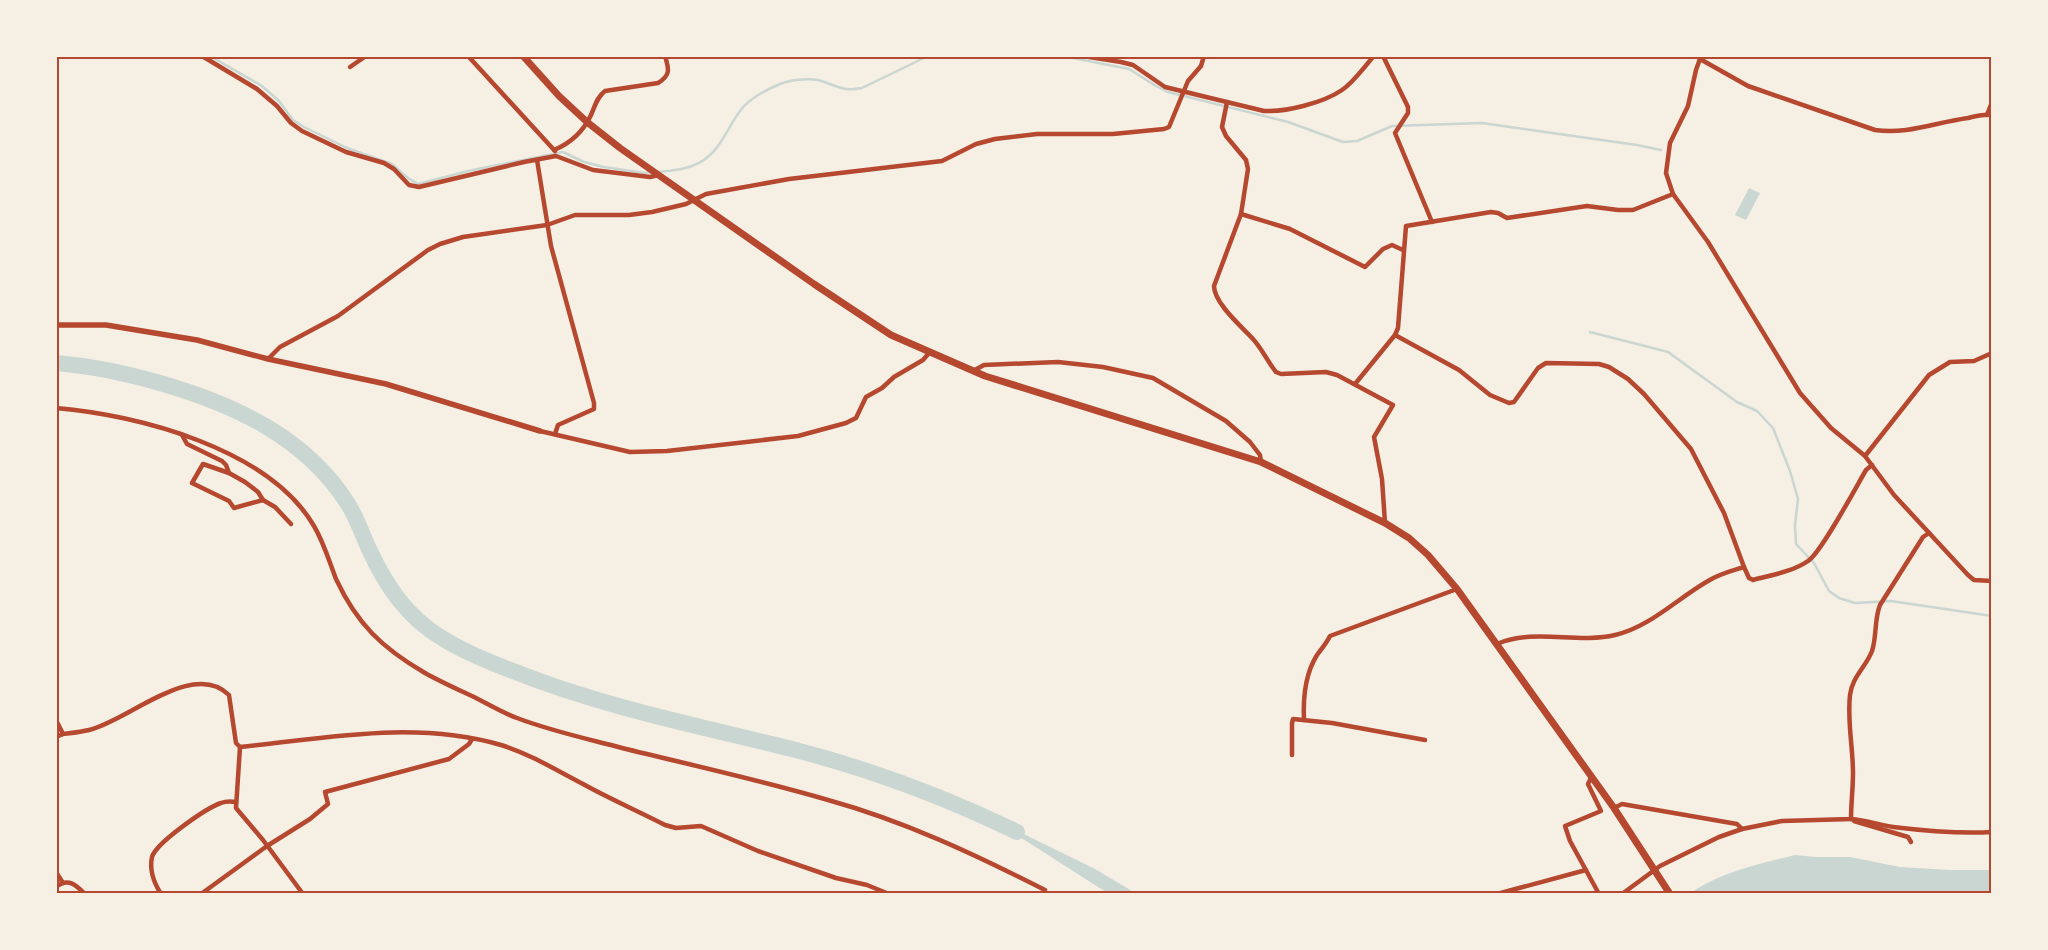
<svg xmlns="http://www.w3.org/2000/svg" width="2048" height="950" font-family="'Noto Sans',sans-serif">
  <rect width="100%" height="100%" fill="#f6efe4"/>
  <g fill="#c9d6d2">
    <path d="M1749,188L1760,193L1746,220L1735,215Z"/>
    <path d="M987,816L1095,869L1137,894H1109Z"/>
    <path d="M1795,855L1815,857H1850L1900,867L1950,870H1992V894H1689C1723,871 1756,865 1795,855Z"/>
  </g>
  <g fill="none" stroke-linecap="round" stroke-linejoin="round">
    <g stroke="#c9d6d2" stroke-width="2.5">
      <path d="M210,56L262,86L279,101L293,120L304,127L347,148L392,164L408,178L418,184L468,171L563,152L584,162L604,167L644,173L652,172"/>
      <path d="M1063,56L1129,69L1156,86L1168,92L1288,122L1343,142L1357,141L1392,126L1482,123L1637,145L1661,150"/>
      <path d="M658,172C669,171 682,170 692,166C722,155 726,126 744,106C753,97 768,89 780,84C789,80 808,78 818,80C836,85 842,92 862,88L928,56"/>
      <path d="M1590,332L1668,352L1737,402L1757,411L1773,428L1790,471L1798,499L1795,525L1796,544L1814,563L1829,591L1839,598L1855,603L1891,601L1992,616"/>
    </g>
    <path stroke="#c9d6d2" stroke-width="16" d="M56,363C93,366 125,373 160,383C233,404 306,437 348,504C357,518 362,534 369,549C386,586 407,617 442,638C464,652 489,662 513,671C603,707 699,726 792,749C870,769 945,797 1017,832"/>
    <g stroke="#b5482f" stroke-width="4.5">
      <path d="M202,56L257,89L277,106L291,123L302,131L346,152L384,163L394,169L409,185L419,187L524,162L556,156L593,170L650,177L659,175"/>
      <path d="M468,56L555,151"/>
      <path d="M1083,56L1121,62L1133,65L1165,87L1264,111C1286,112 1323,103 1342,90C1354,82 1364,67 1374,56"/>
      <path d="M1383,56L1408,107V113L1395,133L1432,222"/>
      <path d="M1699,56L1700,59L1748,86L1875,130C1906,135 1937,122 1968,118C1976,116 1984,114 1992,115"/>
      <path d="M1701,56L1696,70L1688,106L1670,143L1666,173L1673,194L1708,242L1800,393L1831,428L1865,456L1894,495L1968,575L1974,580L1992,581"/>
      <path d="M350,67L366,56"/>
      <path d="M1227,102L1222,127L1226,136L1246,160L1248,169L1241,214L1214,286C1214,303 1242,327 1253,339C1262,349 1268,362 1276,372L1281,374L1326,372L1337,375L1393,405L1374,437L1382,479L1385,523"/>
      <path d="M1987,115L1992,102"/>
      <path d="M554,150C571,143 583,132 591,115C595,106 597,97 605,91L658,83C671,75 669,69 665,56"/>
      <path d="M537,160L551,246L594,403V409L558,425L555,434"/>
      <path d="M1241,214L1290,229L1365,267L1383,249L1392,245L1403,250"/>
      <path d="M1395,335L1459,370L1490,395L1509,403L1514,402L1538,368L1546,363L1599,364L1609,367L1628,379L1644,394L1691,449L1724,513L1744,567"/>
      <path d="M268,359L280,347L338,316L428,250L440,244L463,237L547,225L575,215H629L652,212L686,204L706,194L789,179L942,161L976,144L995,139L1037,134H1113L1164,129L1169,127L1188,81L1201,66L1204,56"/>
      <path d="M973,371L984,365L1058,362L1103,367L1153,378L1226,421L1250,442L1260,455L1261,462"/>
      <path d="M1355,384L1395,335L1398,328L1406,226L1491,212L1498,213L1507,218L1587,206L1618,210H1633L1673,194"/>
      <path d="M56,408C139,415 269,449 314,526C324,543 329,561 336,579C357,624 382,648 425,673C441,682 459,690 476,698C490,705 503,713 517,718C551,731 588,739 622,748C691,765 760,780 828,800C904,821 974,854 1045,890"/>
      <path d="M540,431L630,452L667,451L798,436L846,423L856,418L866,397L882,388L894,377L923,360L929,353"/>
      <path d="M182,435L187,444L222,461L226,465L229,473L245,482L258,492L263,500L275,507L291,524"/>
      <path d="M1865,456L1929,375L1950,362L1974,361L1992,353"/>
      <path d="M229,473L203,464L192,483L229,501L234,508L263,500"/>
      <path d="M1497,644C1534,628 1577,644 1615,635C1650,627 1678,598 1708,581C1719,574 1731,571 1744,567L1749,578L1753,580C1771,575 1792,572 1808,561C1821,553 1856,487 1866,470L1872,465"/>
      <path d="M56,720L63,734L56,737"/>
      <path d="M1304,720C1303,699 1305,674 1317,655C1322,648 1326,644 1330,636L1457,589"/>
      <path d="M63,734C71,733 81,732 89,730C128,721 193,659 229,695L236,743L240,747L236,808L263,840L303,894"/>
      <path d="M240,747C326,738 415,720 501,745C530,754 556,770 583,784C610,799 638,811 665,825L676,828L701,826L758,851L836,878L867,885L889,894"/>
      <path d="M1292,755V723L1293,719L1332,723L1425,740"/>
      <path d="M1592,776L1588,784L1601,811L1565,826L1570,841L1599,894"/>
      <path d="M1614,808L1622,804L1737,824L1742,829L1782,821L1851,819C1851,804 1853,788 1853,773C1853,747 1847,721 1850,695C1852,677 1866,667 1872,651C1877,636 1874,620 1880,605L1923,537L1929,533"/>
      <path d="M1851,819C1866,820 1879,825 1893,827C1926,831 1959,834 1992,832"/>
      <path d="M1854,821L1908,837L1911,842"/>
      <path d="M56,872L63,883"/>
      <path d="M56,887C68,877 76,885 85,894"/>
      <path d="M161,894C154,883 149,871 152,857C156,843 206,808 221,803C226,801 230,801 236,802"/>
      <path d="M201,894L267,846L310,819L328,804L325,792L449,759L469,744L472,739"/>
      <path d="M1497,894L1586,870"/>
      <path d="M1622,894L1660,866L1719,837L1742,829"/>
    </g>
    <path stroke="#b5482f" stroke-width="5.5" d="M56,325H106L197,340L268,359L386,384L540,431"/>
    <path stroke="#b5482f" stroke-width="7" d="M523,56L559,96L587,122L620,148L814,284L891,335L985,376L1261,462L1385,523L1409,538L1428,555L1457,589L1614,808L1670,894"/>
  </g>
  <rect width="2048" height="950" fill="none" stroke="#f6efe4" stroke-width="115"/>
  <rect x="58" y="58" width="1932" height="834" fill="none" stroke="#b5482f" stroke-width="2"/>
</svg>
